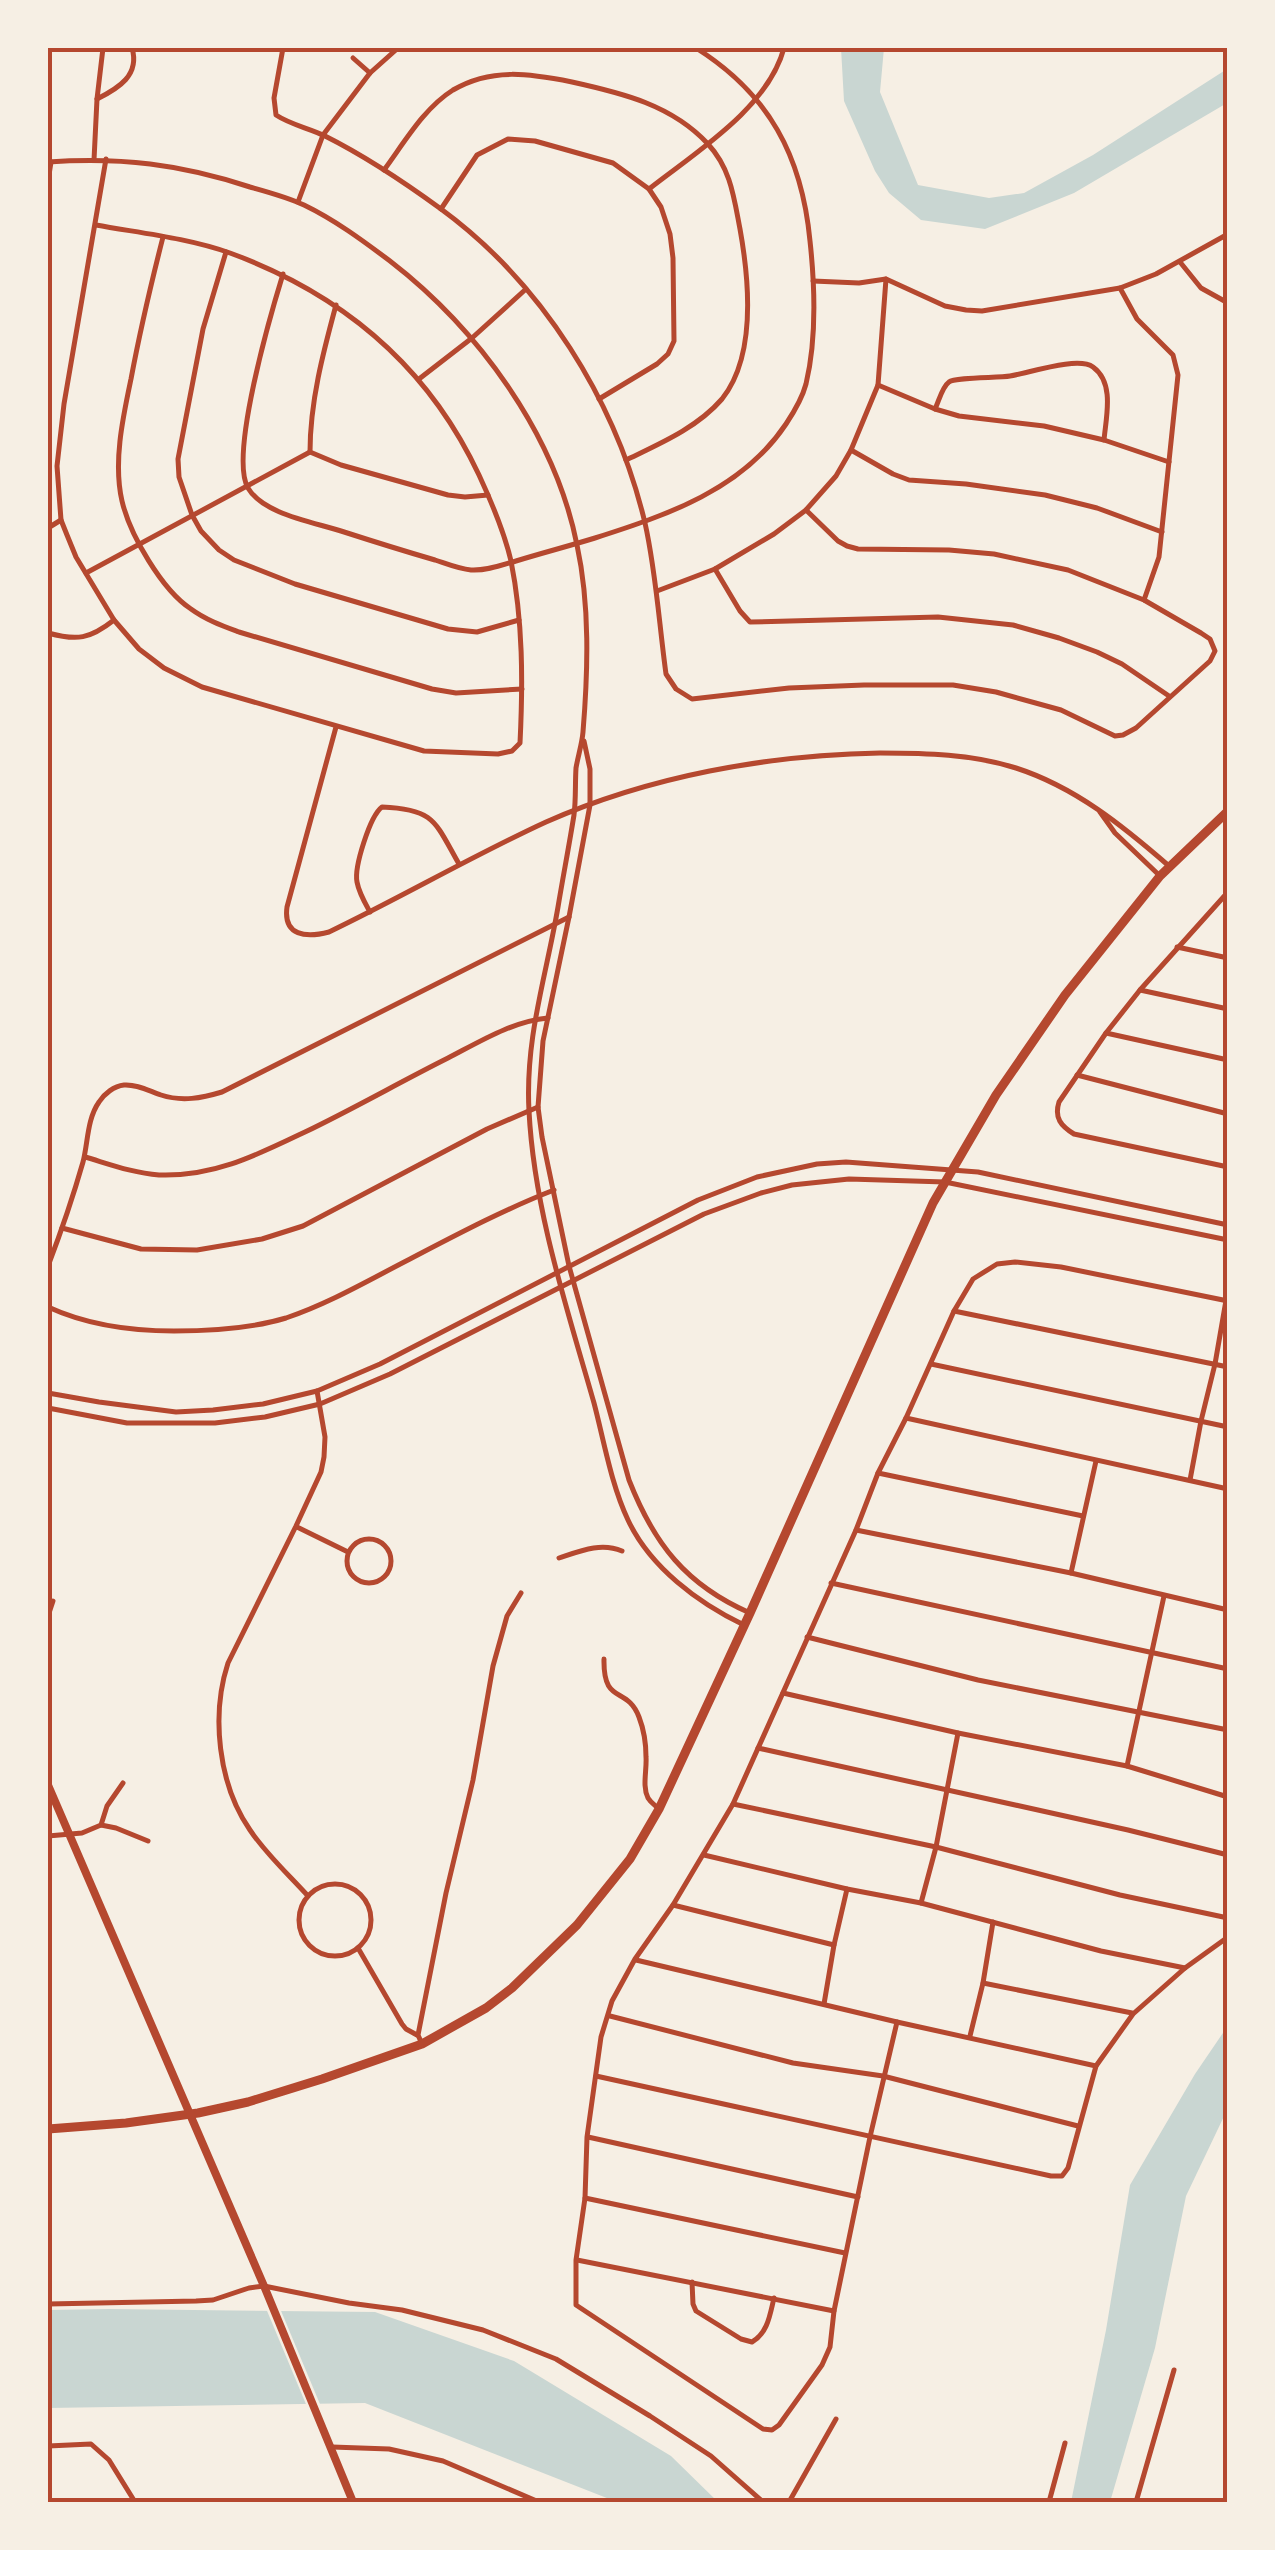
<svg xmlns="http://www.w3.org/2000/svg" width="1275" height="2550" font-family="Cabin,sans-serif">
  <rect width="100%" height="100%" fill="#f6efe4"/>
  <g fill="#c9d6d2">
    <path d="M841,48H884L880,92L918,185L989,198L1024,193L1093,155L1227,69V103L1074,193L985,229L921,220L889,193L875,171L844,101Z"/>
    <path d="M1227,2027V2110L1186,2196L1155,2348L1110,2502H1071L1106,2330L1130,2185L1195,2074Z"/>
    <path d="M109,2309L375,2312L514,2361L671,2456L718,2502H617L365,2403L48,2408V2310Z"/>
  </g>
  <path fill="#f6efe4" d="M265,2306H279L322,2409H308Z"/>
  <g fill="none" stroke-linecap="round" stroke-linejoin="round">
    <g stroke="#b5482f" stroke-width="5">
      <path d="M283,48L274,98L276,115C291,125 309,128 325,136C365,156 404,182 441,209C542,283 616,401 645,523C656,572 659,623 666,674L676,689L692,699L789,688L864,685H953L996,692L1061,710L1115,736L1123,735L1136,728L1210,661L1215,651L1210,639L1201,633L1144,600L1068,570L994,554L949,550L858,549L847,546L838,541L806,510"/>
      <path d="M353,58L370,73"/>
      <path d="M48,64L50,48"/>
      <path d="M97,99C119,88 140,75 132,48"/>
      <path d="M94,160L97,99L103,48"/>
      <path d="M48,162C121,157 180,164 250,187C268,192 287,197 304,205C335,220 362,240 390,261C478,329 555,434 577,545C590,605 588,671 583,732C582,744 578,756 576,768C575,784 576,800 574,815C569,846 563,877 558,907C546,977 525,1038 529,1111C534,1210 567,1308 594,1403C604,1441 611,1484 628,1520C650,1567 698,1603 744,1625"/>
      <path d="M384,170C404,143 424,108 453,90C492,67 531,74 572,82C622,93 672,105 708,144C731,169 734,198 740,229C749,279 757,355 722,399C697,428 659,444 626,460"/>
      <path d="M48,181L51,162"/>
      <path d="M649,189C696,152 768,108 784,48"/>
      <path d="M298,202L323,135L370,73L398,48"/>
      <path d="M441,209L477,155L508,139L535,141L613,163L649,189L661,207L670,234L673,258L674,341L668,354L657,364L599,399"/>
      <path d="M96,225C140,233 188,238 230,253C342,294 428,366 479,475C492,503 504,531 511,561C523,621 523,682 520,743L512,751L498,754L424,751L202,687L164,668L139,649L114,620L76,557L67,535L61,520L57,466L64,404L106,159"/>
      <path d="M163,237C151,284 140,331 131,379C123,417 113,462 122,501C130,535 162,590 191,609C206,620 223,626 239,632L432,689L456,693L522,689"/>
      <path d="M226,252L203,329L178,459L179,477L192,515L201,531L219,550L234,560L295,584L448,629L477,632L519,620"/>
      <path d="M1180,262L1201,288L1228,303"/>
      <path d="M283,274C271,313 229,456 248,488C263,514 313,522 341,531C372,541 404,551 435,560C447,564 459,569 471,570C486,571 502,565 516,561C542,553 569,546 595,538C667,515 742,490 786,424C794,412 802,399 806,384C817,338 815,287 810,241C802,156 769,94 696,48"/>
      <path d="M813,281L859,283L886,279L945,306L966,310L982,311L1120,288L1156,274L1228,234"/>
      <path d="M1120,288L1137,319L1173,355L1178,375L1159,557L1144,600"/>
      <path d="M336,305C323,353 310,402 310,452L341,465L448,495L465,497L488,495"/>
      <path d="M419,379L472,338L526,289"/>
      <path d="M878,385L935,409L959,416L1044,426L1104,440L1169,462"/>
      <path d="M935,409C939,401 942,387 949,382C955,377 999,378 1010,376C1029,373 1078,356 1093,367C1115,383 1106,417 1104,440"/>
      <path d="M851,450L893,474L909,480L966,484L1045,495L1097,508L1162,532"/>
      <path d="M48,528L61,520"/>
      <path d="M715,569L740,611L750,622L938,617L1013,625L1059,638L1097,652L1122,664L1169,696"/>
      <path d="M86,573L310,452"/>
      <path d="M657,591L715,569L774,534L806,510L836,476L851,450L878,385L886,279"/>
      <path d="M48,633C77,641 90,639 114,620"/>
      <path d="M336,727L287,907C283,936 306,938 329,932C402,897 472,856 546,822C650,776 767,755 880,753C925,753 972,754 1016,768C1075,787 1123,826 1169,866"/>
      <path d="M584,741L590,769V805L569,917L543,1041L538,1107L542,1137L569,1266L629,1480C654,1544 686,1585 750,1613"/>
      <path d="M1100,812L1115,833L1160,876"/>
      <path d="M1228,892L1140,990L1106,1033L1059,1102C1054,1118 1061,1126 1074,1134L1228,1167"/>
      <path d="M370,912C365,903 359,893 357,882C354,867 370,816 382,807C435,809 435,822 459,864"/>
      <path d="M1177,947L1228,958"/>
      <path d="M1140,990L1228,1009"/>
      <path d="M1106,1033L1228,1060"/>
      <path d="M1077,1075L1228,1114"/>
      <path d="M85,1157C109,1164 133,1173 159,1175C214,1177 257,1155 305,1132C353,1109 400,1082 448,1058C479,1042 513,1021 548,1018"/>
      <path d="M62,1228L141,1249L197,1250L262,1239L303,1226L487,1129L538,1107"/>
      <path d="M48,1266C61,1232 73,1197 83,1162C88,1143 87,1119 99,1102C104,1094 114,1086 124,1085C137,1084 149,1091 161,1095C182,1102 202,1098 222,1092L569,917"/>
      <path d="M48,1307C87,1325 131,1331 174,1331C211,1331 250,1329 286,1318C330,1303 369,1280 410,1259C456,1235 505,1209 554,1190"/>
      <path d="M954,1311L1228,1367"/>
      <path d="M931,1364L1228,1427"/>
      <path d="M48,1393L99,1402L176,1412L213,1410L263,1404L317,1391L380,1364L698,1200L757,1177L817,1164L846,1162L978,1172L1228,1225"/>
      <path d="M48,1408L127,1423H215L265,1417L320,1404L390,1374L704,1214L761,1193L792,1185L849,1179L945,1182L1228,1240"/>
      <path d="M906,1418L1228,1489"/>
      <path d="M878,1473L1083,1516"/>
      <path d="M1190,1480L1201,1421L1215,1364L1228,1289"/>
      <path d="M297,1527L348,1552"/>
      <path d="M856,1530L1071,1573L1228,1610"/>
      <circle cx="369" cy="1561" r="22"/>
      <path d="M559,1558C580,1551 601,1542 622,1551"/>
      <path d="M1071,1573L1096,1461"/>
      <path d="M831,1583L1228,1669"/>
      <path d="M48,1616L53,1601"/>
      <path d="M807,1637L978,1680L1228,1730"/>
      <path d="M604,1659C603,1706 627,1685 639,1717C644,1730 646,1744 646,1757C647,1770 642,1786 648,1798C651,1803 655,1805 659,1809"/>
      <path d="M783,1693L958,1733L1127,1766L1228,1797"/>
      <path d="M758,1748L1128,1830L1228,1855"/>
      <path d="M1127,1766L1164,1596"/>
      <path d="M733,1804L936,1847L1120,1895L1228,1918"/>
      <path d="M101,1825L116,1828L148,1841"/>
      <path d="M48,1836L82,1833L101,1825L107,1806L123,1783"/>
      <path d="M704,1855L847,1889L921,1903L1101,1951L1185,1968"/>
      <circle cx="335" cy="1920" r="36"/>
      <path d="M308,1896C289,1875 266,1854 250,1830C218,1784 211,1715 228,1663L296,1526L321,1472L324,1457L325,1437L317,1391"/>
      <path d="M921,1903L936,1847L958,1733"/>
      <path d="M673,1905L834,1945"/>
      <path d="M358,1948L402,2024L406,2029L417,2035"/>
      <path d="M636,1960L897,2022L1096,2066"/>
      <path d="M983,1983L1132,2013"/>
      <path d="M824,2004L834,1945L847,1889"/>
      <path d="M610,2016L793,2063L883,2076L1078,2126"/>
      <path d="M897,2022L870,2137L834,2311L830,2347L822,2365L779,2425L772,2430L763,2429L576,2305V2260L585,2198L587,2137L601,2037L612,2001L635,1959L673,1905L733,1804L856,1530L878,1473L906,1418L954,1311L973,1279L997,1264L1015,1262L1061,1267L1228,1301"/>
      <path d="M970,2036L983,1983L993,1922"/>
      <path d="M422,2044L418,2035L446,1893L473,1780L493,1666L507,1616L521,1593"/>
      <path d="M596,2076L1051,2176H1062L1068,2168L1096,2066L1133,2014L1185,1968L1228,1937"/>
      <path d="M588,2137L858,2197"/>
      <path d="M585,2198L845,2253"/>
      <path d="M577,2260L834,2311"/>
      <path d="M692,2282L693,2304L696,2311L741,2339L752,2342C768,2333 770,2314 774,2298"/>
      <path d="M48,2304L196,2301L213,2300L249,2288L264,2286L349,2303L402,2310L483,2330L556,2359L650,2416L711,2456L763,2502"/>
      <path d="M48,2446L91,2444L109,2460L135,2502"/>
      <path d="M332,2447L389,2449L443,2461L539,2502"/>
      <path d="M789,2502L836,2419"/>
      <path d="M1049,2502L1065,2443"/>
      <path d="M1136,2502L1174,2370"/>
    </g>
    <path stroke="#b5482f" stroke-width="8" d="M48,1785L264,2286L353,2502"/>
    <path stroke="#b5482f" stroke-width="9" d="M48,2129L126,2123L198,2113L248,2102L322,2079L422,2044L486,2008L512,1988L577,1925L630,1859L659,1809L750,1613L933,1203L996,1095L1065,995L1160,876L1228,811"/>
  </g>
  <rect width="1275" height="2550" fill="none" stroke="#f6efe4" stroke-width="100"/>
  <rect x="50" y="50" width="1175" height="2450" fill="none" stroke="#b5482f" stroke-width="4"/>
</svg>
